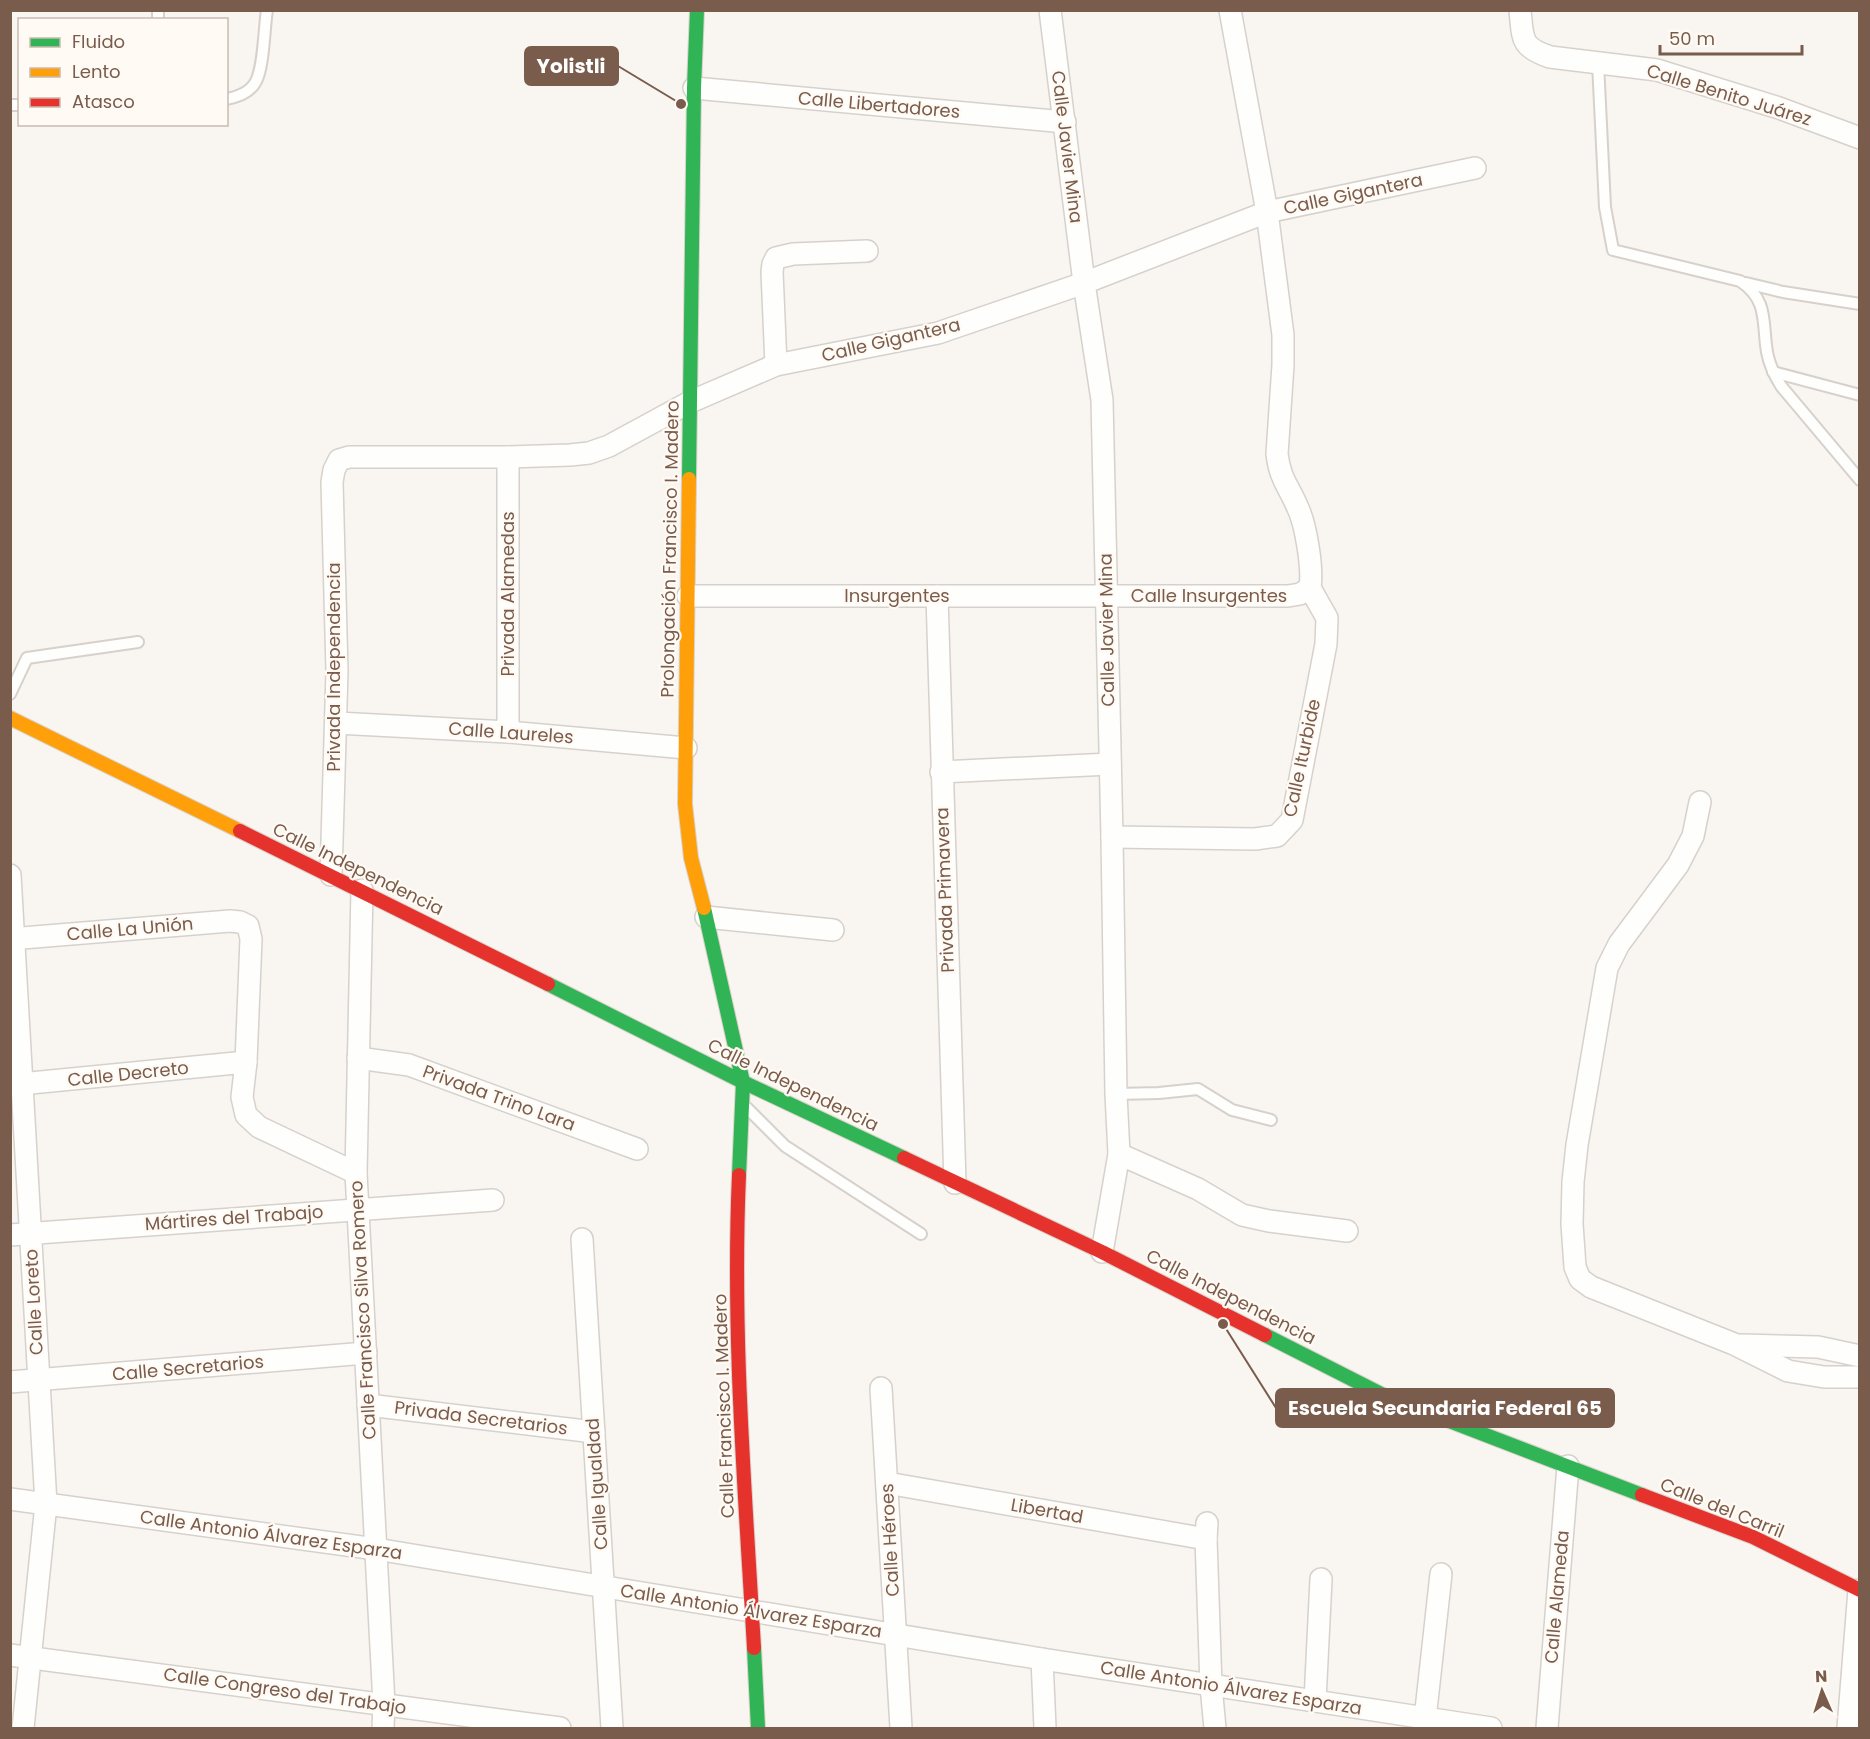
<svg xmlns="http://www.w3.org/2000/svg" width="1870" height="1739" font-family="Poppins,sans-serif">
  <rect width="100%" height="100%" fill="#f9f5f0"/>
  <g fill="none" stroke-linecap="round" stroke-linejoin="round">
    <g stroke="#d7d1cb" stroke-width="14">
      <g id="lane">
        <path d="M158,20V10"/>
        <path d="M1598,63L1605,207L1613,250L1740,281C1769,300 1762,323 1767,352C1769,364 1775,376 1781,386L1860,480"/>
        <path d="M226,99C237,97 249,93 255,83C264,69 264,28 267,10"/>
        <path d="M10,105H20"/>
        <path d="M1746,283L1783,292L1860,304"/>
        <path d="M1773,372L1860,395"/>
        <path d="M10,694L27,658L138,642"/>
        <path d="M1116,1094L1159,1093L1198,1089L1232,1110L1271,1120"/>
        <path d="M747,1108L785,1146L921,1234"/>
      </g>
    </g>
    <g stroke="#d7d1cb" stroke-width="24">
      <g id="street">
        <path d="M1050,10L1084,283L1102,400L1112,837L1116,1094L1119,1154L1102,1252"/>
        <path d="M1230,10L1267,212L1283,335V365L1277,454C1280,479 1288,485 1297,506C1306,524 1313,568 1310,588"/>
        <path d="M1520,10C1523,39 1520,47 1550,57L1657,70L1779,108L1860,138"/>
        <path d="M694,88L1065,122"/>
        <path d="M776,365L772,272L773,264L776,258L793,254L867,251"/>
        <path d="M688,596H1288L1300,594L1310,588"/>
        <path d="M937,596L955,1183"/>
        <path d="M337,723L508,732L686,748"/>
        <path d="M508,732V457"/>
        <path d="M941,772L1110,764"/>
        <path d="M1700,802L1693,836L1678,865L1619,944L1607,968L1577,1145L1573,1182L1572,1224L1575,1267L1580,1279L1591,1287L1734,1344L1788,1371L1824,1377H1860"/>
        <path d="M1112,837L1255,839L1277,836L1292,820L1326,644L1327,618L1310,588"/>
        <path d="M10,875L46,1504L23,1728"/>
        <path d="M331,875L337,671L332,482L334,470L339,460L349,457H508L570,455L589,453L609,446L690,402L776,365L938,333L1084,283L1267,212L1475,168"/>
        <path d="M362,890L356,1173L384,1704L383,1728"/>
        <path d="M706,917L833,930"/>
        <path d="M10,939L230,921L240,922L248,926L251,939L246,1062L242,1097L246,1115L259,1127L356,1173"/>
        <path d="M358,1058L409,1065L637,1149"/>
        <path d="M10,1085L246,1062"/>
        <path d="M1119,1154L1198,1189L1242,1215L1269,1221L1347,1231"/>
        <path d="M10,1235L493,1200"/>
        <path d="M582,1239L612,1728"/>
        <path d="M1741,1345L1818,1347L1860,1356"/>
        <path d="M10,1382L366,1353"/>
        <path d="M881,1388L901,1728"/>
        <path d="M368,1405L594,1432"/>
        <path d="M887,1483L1206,1539"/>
        <path d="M10,1499L376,1549L1042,1659L1491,1728"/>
        <path d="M1207,1523L1206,1539L1211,1686L1215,1728"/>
        <path d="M10,1655L560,1728"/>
        <path d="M1042,1659L1045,1728"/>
        <path d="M1315,1701L1321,1579"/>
        <path d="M1425,1719L1441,1574"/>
        <path d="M1547,1728L1568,1466"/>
        <path d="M1848,1728L1859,1590"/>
      </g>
    </g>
    <g stroke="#d9d2cb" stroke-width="16">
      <g id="fast">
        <path d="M689,479L694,88L697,10"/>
        <path d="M704,908L743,1082L739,1175"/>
        <path d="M548,984L743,1082L904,1158"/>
        <path d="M1265,1335L1387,1397L1642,1495"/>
        <path d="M754,1648L758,1728"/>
      </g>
    </g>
    <g stroke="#d9d2cb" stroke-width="16">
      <g id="slow">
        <path d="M689,479L685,804L691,858L704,908"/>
        <path d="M10,718L240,831"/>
      </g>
    </g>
    <g stroke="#d9d2cb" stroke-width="16">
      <g id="jam">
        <path d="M240,831L548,984"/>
        <path d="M904,1158L1102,1252L1265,1335"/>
        <path d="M739,1175C732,1333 745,1491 754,1648"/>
        <path d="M1642,1495L1753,1537L1860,1590"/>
      </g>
    </g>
    <use href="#lane" stroke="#fefefd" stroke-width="10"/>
    <use href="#street" stroke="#fefefd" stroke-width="21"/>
    <use href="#fast" stroke="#30b455" stroke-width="14"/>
    <use href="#slow" stroke="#ff9f0a" stroke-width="14"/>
    <use href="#jam" stroke="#e5322d" stroke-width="14"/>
  </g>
  <g text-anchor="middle" stroke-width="4.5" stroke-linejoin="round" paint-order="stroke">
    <g font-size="18" fill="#7a5c4d" stroke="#fffaf3">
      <text transform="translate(1729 95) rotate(17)" y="6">Calle Benito Juárez</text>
      <text transform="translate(879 105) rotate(5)" y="6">Calle Libertadores</text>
      <text transform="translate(1067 147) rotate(83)" y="6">Calle Javier Mina</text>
      <text transform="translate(1353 194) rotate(-12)" y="6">Calle Gigantera</text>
      <text transform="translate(891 340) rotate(-13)" y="6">Calle Gigantera</text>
      <text transform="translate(670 549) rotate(-89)" y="6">Prolongación Francisco I. Madero</text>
      <text transform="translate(508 594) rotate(-90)" y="6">Privada Alamedas</text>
      <text x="897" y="602">Insurgentes</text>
      <text x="1209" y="602">Calle Insurgentes</text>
      <text transform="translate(1107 630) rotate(-91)" y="6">Calle Javier Mina</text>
      <text transform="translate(334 667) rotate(-90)" y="6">Privada Independencia</text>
      <text transform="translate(511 733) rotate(4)" y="6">Calle Laureles</text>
      <text transform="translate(1302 758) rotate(-78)" y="6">Calle Iturbide</text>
      <text transform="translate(358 869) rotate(26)" y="6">Calle Independencia</text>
      <text transform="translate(945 890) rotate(-92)" y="6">Privada Primavera</text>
      <text transform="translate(130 929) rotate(-5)" y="6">Calle La Unión</text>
      <text transform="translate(128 1074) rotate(-6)" y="6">Calle Decreto</text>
      <text transform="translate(793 1085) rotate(26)" y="6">Calle Independencia</text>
      <text transform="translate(499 1098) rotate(20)" y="6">Privada Trino Lara</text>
      <text transform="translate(234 1218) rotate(-4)" y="6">Mártires del Trabajo</text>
      <text transform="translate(1231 1297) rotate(27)" y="6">Calle Independencia</text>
      <text transform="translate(34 1302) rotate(-93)" y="6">Calle Loreto</text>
      <text transform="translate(363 1310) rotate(-93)" y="6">Calle Francisco Silva Romero</text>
      <text transform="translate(188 1368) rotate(-5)" y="6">Calle Secretarios</text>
      <text transform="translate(724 1406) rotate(-92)" y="6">Calle Francisco I. Madero</text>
      <text transform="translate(481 1418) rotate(7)" y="6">Privada Secretarios</text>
      <text transform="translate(597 1484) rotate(-94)" y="6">Calle Igualdad</text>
      <text transform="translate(1722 1508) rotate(22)" y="6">Calle del Carril</text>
      <text transform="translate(1047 1511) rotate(10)" y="6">Libertad</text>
      <text transform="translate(271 1535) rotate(8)" y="6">Calle Antonio Álvarez Esparza</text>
      <text transform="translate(890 1540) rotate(-93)" y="6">Calle Héroes</text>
      <text transform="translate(1557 1597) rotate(-85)" y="6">Calle Alameda</text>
      <text transform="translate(751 1611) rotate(9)" y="6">Calle Antonio Álvarez Esparza</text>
      <text transform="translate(1231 1688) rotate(9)" y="6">Calle Antonio Álvarez Esparza</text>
      <text transform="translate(285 1691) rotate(8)" y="6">Calle Congreso del Trabajo</text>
    </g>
  </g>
  <path fill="none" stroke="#7a5c4d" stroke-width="2" d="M681 104L618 66M1223 1324L1276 1408"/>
  <g fill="#7a5c4d" stroke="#fffaf3" stroke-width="2">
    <circle cx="681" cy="104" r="6"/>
    <circle cx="1223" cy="1324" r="6"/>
  </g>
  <g fill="#7a5c4d" stroke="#7a5c4d" stroke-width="2">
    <rect x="525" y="47" width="93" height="38" rx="6"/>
    <rect x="1276" y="1389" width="338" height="38" rx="6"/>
  </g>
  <g font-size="20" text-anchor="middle" font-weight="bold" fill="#fff">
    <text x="571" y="73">Yolistli</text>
    <text x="1445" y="1415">Escuela Secundaria Federal 65</text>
  </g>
  <rect width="1870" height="1739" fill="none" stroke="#7a5c4d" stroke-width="24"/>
  <rect x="18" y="18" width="210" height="108" fill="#fffaf3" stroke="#cabbb1" stroke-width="1.5"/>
  <rect x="30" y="38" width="30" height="9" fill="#30b455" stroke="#cabbb1" stroke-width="1.5"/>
  <text x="72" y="48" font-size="18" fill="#7a5c4d">Fluido</text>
  <rect x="30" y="68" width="30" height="9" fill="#ff9f0a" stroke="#cabbb1" stroke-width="1.5"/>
  <text x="72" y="78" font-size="18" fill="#7a5c4d">Lento</text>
  <rect x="30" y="98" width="30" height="9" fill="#e5322d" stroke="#cabbb1" stroke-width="1.5"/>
  <text x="72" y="108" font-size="18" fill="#7a5c4d">Atasco</text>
  <g transform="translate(1822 1691) rotate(357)" stroke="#fffaf3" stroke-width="4.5" paint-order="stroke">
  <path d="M0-4.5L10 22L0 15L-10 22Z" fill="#7a5c4d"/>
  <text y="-9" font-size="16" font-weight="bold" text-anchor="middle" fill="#7a5c4d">N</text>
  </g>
  <path d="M1660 45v9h142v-9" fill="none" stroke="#7a5c4d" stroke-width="3"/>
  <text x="1669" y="45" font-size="18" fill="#7a5c4d" stroke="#fffaf3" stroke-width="4.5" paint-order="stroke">50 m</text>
</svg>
